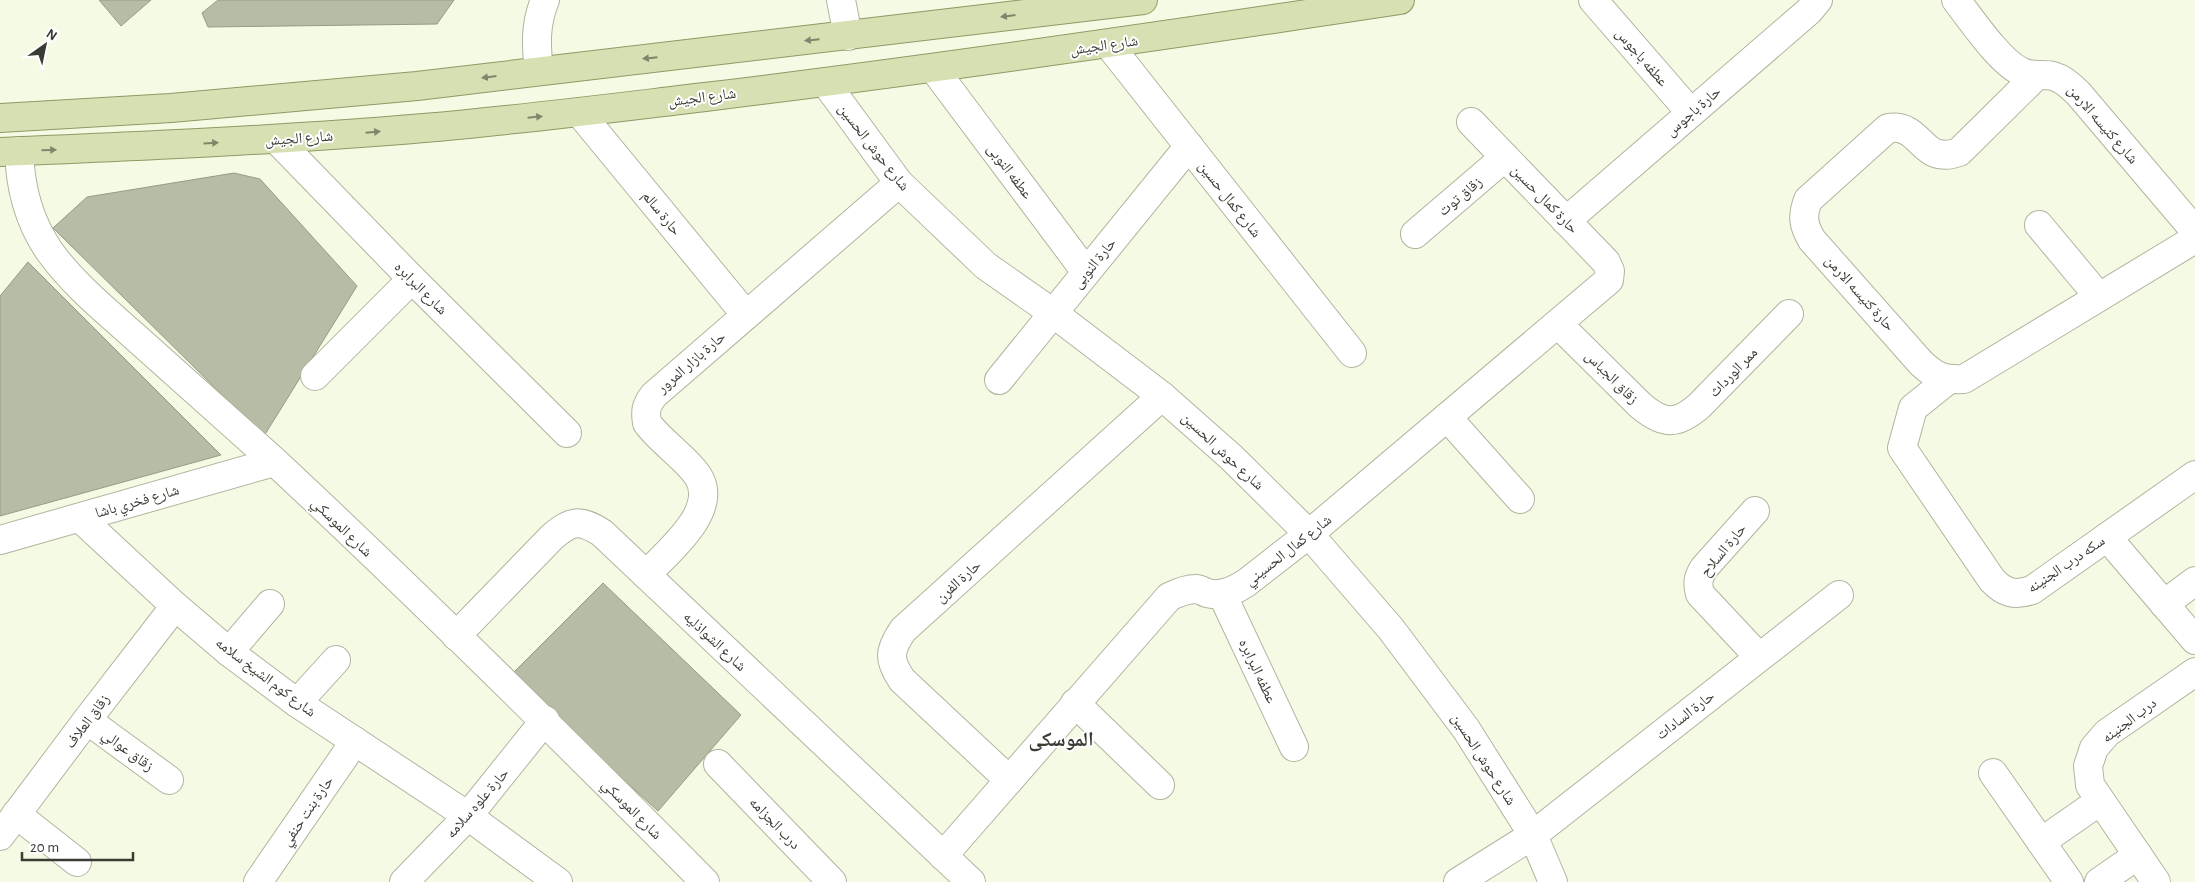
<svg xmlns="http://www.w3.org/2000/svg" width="2195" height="882" font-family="'Alegreya Sans','Noto Naskh Arabic',sans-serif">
  <rect width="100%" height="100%" fill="#f5fae4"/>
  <g fill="#b7bca7" stroke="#969b87">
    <path d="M99,0H151L121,26Z"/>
    <path d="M218,0H454L437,24L208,27L202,13Z"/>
    <path d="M234,173L260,179L357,286L264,436L53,228L87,197Z"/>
    <path d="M28,262L221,455L0,516V296Z"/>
    <path d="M603,583L741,715L658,811L510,676Z"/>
  </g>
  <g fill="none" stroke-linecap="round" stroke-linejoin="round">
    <g stroke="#afb59f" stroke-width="30">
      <g id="minor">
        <path d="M841,0L848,36"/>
        <path d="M1593,0L1691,113"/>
        <path d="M1956,0C1971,19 1999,61 2020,71C2032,78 2041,73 2053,76C2064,79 2070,86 2078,93L2195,231"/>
        <path d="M1109,45L1352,353"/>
        <path d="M934,69L1086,272"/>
        <path d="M539,71C536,45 535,24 545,0"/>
        <path d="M2035,77L1959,152C1920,166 1923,123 1888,128L1808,200C1802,216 1803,225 1812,240L1921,363C1936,377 1943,380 1964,379L2195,239"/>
        <path d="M825,82L899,183L986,266L1053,313L1162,396L1231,457L1309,534L1391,629L1466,729L1533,835L1553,882"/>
        <path d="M579,112L746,315"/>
        <path d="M277,140L412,279L567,433"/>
        <path d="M19,151C20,188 29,222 50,252C73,284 104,309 133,335C180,377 227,419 274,461C421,598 564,740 705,882"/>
        <path d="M1566,221L1809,11L1818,0"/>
        <path d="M2039,225L2099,297"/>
        <path d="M1415,234L1505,157"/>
        <path d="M1558,324L1641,406C1664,425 1677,425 1699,406L1789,314"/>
        <path d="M315,376L412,279"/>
        <path d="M999,380L1189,146"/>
        <path d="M1948,380L1913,408L1902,448L1992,580C2004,593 2015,596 2032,590L2195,475"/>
        <path d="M1447,417L1520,499"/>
        <path d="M1755,511L1704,568C1698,577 1697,583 1700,594L1759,657"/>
        <path d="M80,518L175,606L229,652L297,703L468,816L558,882"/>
        <path d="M2107,537L2195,640"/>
        <path d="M0,540L274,462"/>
        <path d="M646,575C667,552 720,511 698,476C686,458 661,442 647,423C645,411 646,405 654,395L899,183"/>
        <path d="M1222,594L1294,747"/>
        <path d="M2164,604L2195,581"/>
        <path d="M456,636L552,537C572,520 580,519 602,533L971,882"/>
        <path d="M229,652L270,604"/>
        <path d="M297,703L336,660"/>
        <path d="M1075,703L1160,785"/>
        <path d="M87,720L169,780"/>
        <path d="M718,764L832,882"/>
        <path d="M1993,773L2069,882"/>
        <path d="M1009,780L902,680C888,659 889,651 903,630L1162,396"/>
        <path d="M16,814L77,862"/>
        <path d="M0,836L87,720L175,606"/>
        <path d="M2041,842L2100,801"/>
        <path d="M943,856L1169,597C1177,593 1186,589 1196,589C1200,589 1204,592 1207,593C1221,597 1234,591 1246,583L1309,534L1609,280L1610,271L1606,262L1471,122"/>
        <path d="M258,882L355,741"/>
        <path d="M404,882L468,816L545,720"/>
        <path d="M1458,882L1533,835L1839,595"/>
        <path d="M2099,882L2138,855"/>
        <path d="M2156,882L2090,785L2088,766L2094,748L2107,733L2195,672"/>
      </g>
    </g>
    <g stroke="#8e9964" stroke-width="30">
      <g id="major">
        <path d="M0,118L171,108L417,86L1143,0"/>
        <path d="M0,152C142,146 283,140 424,128C518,120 612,108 705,97C938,69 1169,35 1400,0"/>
      </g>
    </g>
    <use href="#minor" stroke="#fff" stroke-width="28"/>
    <use href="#major" stroke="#d6e0b2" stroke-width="28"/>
  </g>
  <defs><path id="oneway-solid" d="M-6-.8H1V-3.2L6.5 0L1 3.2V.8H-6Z" transform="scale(1.25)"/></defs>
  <g fill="#80866c">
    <use href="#oneway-solid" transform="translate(1008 16) rotate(173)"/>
    <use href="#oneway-solid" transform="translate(812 40) rotate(174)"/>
    <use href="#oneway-solid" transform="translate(650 58) rotate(174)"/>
    <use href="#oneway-solid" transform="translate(489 77) rotate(173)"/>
    <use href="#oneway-solid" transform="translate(535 117) rotate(-6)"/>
    <use href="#oneway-solid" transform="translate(373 132) rotate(-5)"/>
    <use href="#oneway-solid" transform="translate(211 143) rotate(-3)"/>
    <use href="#oneway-solid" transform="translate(49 150) rotate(-2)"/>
  </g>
  <g text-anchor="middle" stroke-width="4" stroke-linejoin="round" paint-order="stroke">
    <g font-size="15" fill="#393c33" stroke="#fff">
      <text transform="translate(1104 45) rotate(-8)" y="5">شارع الجيش</text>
      <text transform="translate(1642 57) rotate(49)" y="5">عطفه باجوس</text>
      <text transform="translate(702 97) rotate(-7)" y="5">شارع الجيش</text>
      <text transform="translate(1693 111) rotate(-41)" y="5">حارة باجوس</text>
      <text transform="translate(2103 124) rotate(49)" y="5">شارع كنيسه الارمن</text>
      <text transform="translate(299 138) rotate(-4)" y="5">شارع الجيش</text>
      <text transform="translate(874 147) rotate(52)" y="5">شارع حوش الحسين</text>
      <text transform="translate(1010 171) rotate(53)" y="5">عطفه النوبى</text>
      <text transform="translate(1460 196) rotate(-40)" y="5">زقاق توت</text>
      <text transform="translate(1230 199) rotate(52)" y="5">شارع كمال حسين</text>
      <text transform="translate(1545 199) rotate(46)" y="5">حارة كمال حسين</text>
      <text transform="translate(662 213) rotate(51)" y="5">حارة سالم</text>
      <text transform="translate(1094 263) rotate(-51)" y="5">حارة النوبى</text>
      <text transform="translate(421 288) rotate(45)" y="5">شارع البرابره</text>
      <text transform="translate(1860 293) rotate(48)" y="5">حارة كنيسه الارمن</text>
      <text transform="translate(691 362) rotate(-41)" y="5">حارة بازار المرور</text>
      <text transform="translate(1733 372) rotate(-46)" y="5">ممر الورداث</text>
      <text transform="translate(1612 377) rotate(45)" y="5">زقاق الجباس</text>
      <text transform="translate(1223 451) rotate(43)" y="5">شارع حوش الحسين</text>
      <text transform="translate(137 501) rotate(-16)" y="5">شارع فخري باشا</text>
      <text transform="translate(342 527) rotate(44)" y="5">شارع الموسكي</text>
      <text transform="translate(1288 550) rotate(-38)" y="5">شارع كمال الحسيني</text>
      <text transform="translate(1723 550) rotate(-51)" y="5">حارة السلاح</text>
      <text transform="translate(2066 564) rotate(-34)" y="5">سكه درب الجنينه</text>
      <text transform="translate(958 581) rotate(-42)" y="5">حارة الفرن</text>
      <text transform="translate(715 641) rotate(43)" y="5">شارع الشواذليه</text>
      <text transform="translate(1258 671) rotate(65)" y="5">عطفه البرابره</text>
      <text transform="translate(266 677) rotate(37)" y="5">شارع كوم الشيخ سلامه</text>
      <text transform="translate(1685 715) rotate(-38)" y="5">حارة السادات</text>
      <text transform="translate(2129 720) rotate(-37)" y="5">درب الجنينه</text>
      <text transform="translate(87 721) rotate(-53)" y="5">زقاق العلاف</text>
      <text transform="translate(128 750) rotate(36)" y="5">زقاق عوالي</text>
      <text transform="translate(1484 759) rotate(57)" y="5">شارع حوش الحسين</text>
      <text transform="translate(477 803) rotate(-49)" y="5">حارة علوه سلامه</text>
      <text transform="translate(632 809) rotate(45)" y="5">شارع الموسكي</text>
      <text transform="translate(307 811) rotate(-56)" y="5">حارة بنت حنفي</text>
      <text transform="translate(775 823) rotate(46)" y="5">درب الجزامه</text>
    </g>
    <g font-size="20" font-weight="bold" fill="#393c33" stroke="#fff">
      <text x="1061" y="746">الموسكى</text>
    </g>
  </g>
  <g transform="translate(45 45) rotate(33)" stroke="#ffffff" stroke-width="4" paint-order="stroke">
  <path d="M0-4L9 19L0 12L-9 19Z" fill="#393c33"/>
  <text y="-8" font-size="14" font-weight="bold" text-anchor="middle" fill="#393c33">N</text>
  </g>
  <path d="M22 852v8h111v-8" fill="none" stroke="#393c33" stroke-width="2.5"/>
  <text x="30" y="852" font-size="15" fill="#393c33" stroke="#ffffff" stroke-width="4" paint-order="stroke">20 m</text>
</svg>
